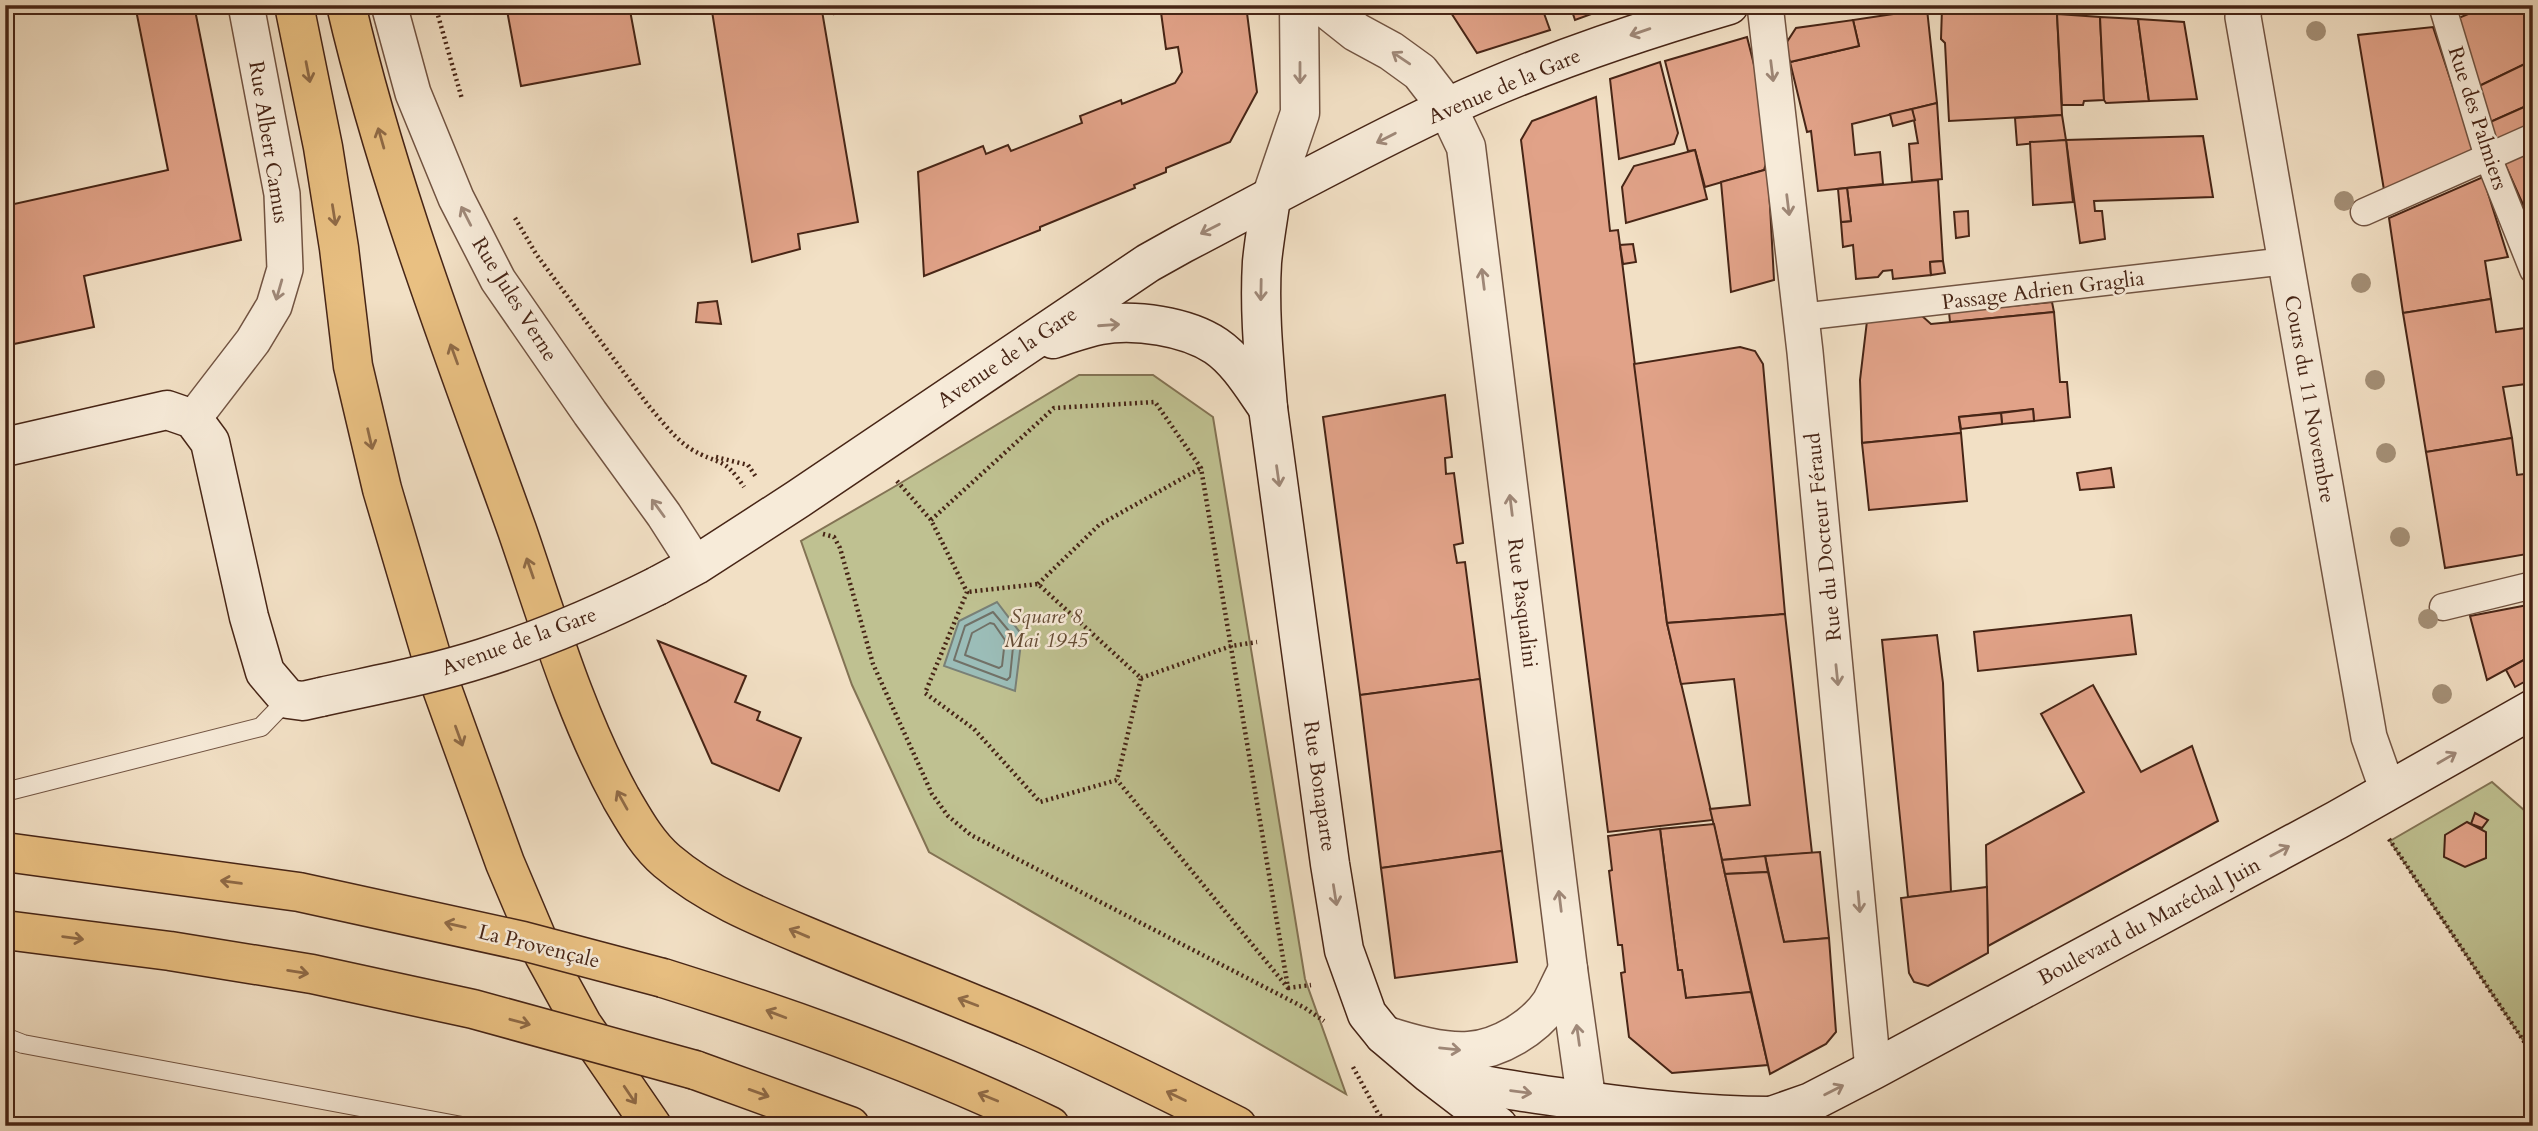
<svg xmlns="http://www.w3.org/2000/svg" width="2538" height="1131" font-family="Cardo,serif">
  <rect width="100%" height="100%" fill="#f2e0c5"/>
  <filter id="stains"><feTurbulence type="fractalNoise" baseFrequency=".00286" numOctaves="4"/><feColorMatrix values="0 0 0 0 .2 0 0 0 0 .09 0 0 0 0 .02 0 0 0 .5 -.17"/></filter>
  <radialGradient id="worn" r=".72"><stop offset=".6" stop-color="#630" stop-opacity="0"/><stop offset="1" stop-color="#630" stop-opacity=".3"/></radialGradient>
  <g fill="#bfc191" stroke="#837354" stroke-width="2">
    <path d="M1079,375H1153L1213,417L1305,979L1346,1094L929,852L852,685L801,541L899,484Z"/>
    <path d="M2492,782L2533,818V1055L2390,841Z"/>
  </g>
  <path fill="#9bbdb8" stroke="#798077" stroke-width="2" d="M997,602L1022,635L1015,691L944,666L959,621Z"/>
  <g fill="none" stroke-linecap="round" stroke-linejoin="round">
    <g stroke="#717167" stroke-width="2">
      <path d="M993,612L1014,637L1010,677L1007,680L954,660L965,626Z"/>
      <path d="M990,623L994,624L1005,640L1002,666L999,668L965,655L972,633Z"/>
    </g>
  </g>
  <g fill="#e1a288" stroke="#472516" stroke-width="2">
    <path d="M135,5H194L241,240L84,276L94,327L14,344L5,288V206L168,170Z"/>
    <path d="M506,5H629L640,64L521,86Z"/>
    <path d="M711,5H821L858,222L798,234L800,249L752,262Z"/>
    <path d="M833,5H852L853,11L834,14Z"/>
    <path d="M1051,5H1105L1052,13Z"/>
    <path d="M1160,5H1246L1257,92L1230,142L1166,168V172L1134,185L1135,188L1040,227V230L924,276L918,172L983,146L986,154L1008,145L1011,151L1082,123L1080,116L1121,100L1122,104L1175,83L1182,72L1178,47L1166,49Z"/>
    <path d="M1446,5H1520L1522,10L1541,5L1550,30L1477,53Z"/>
    <path d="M1570,5H1616L1575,20Z"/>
    <path d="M2490,5H2533V60L2473,89L2456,19Z"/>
    <path d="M1942,8L2057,14L2062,115L1949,121L1945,43L1941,39Z"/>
    <path d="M1927,9L1937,103L1852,124L1855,155L1880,152L1883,184L1818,191L1811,131L1807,132L1790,62L1859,46L1853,20Z"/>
    <path d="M2057,14L2100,17L2104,100L2084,101L2083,105H2062Z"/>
    <path d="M2100,17L2138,19L2149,101L2106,103L2104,100Z"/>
    <path d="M2138,19L2184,22L2197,99L2149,101Z"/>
    <path d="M1853,20L1859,46L1790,62L1785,45L1796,28Z"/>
    <path d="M2433,27L2474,150L2384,190L2358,35Z"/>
    <path d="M1747,37L1773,140L1764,170L1705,187L1695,150L1688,151L1665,61Z"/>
    <path d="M2533,60V103L2488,123L2473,89Z"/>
    <path d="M1660,62L1678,133L1674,144L1619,159L1610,79Z"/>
    <path d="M1596,97L1610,231L1618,230L1620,245L1667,623L1713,820L1608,832L1521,140L1532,121Z"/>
    <path d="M1937,103L1942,179L1912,182L1909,144L1918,143L1912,109Z"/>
    <path d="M2533,103V124L2501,140L2496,139L2488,123Z"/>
    <path d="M1912,109L1915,120L1893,126L1890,114Z"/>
    <path d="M2062,115L2066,140L2017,145L2015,118Z"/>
    <path d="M2203,136L2213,197L2094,201L2095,211H2102L2105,239L2080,243L2066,140Z"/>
    <path d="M2066,140L2073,202L2033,205L2030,142Z"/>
    <path d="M2533,149V227L2504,162Z"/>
    <path d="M1695,150L1707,199L1626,223L1622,187L1634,166Z"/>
    <path d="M1768,169L1774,280L1731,292L1721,182Z"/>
    <path d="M2483,177L2508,257L2485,261L2491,299L2403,313L2389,218Z"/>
    <path d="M1938,180L1943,261L1930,262L1931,275L1893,279L1892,270L1883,271L1878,277L1856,279L1853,245L1843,247L1841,222L1851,221L1847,188Z"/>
    <path d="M1847,188L1851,221L1841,222L1838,189Z"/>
    <path d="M1968,211L1969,236L1956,238L1954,212Z"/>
    <path d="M1633,244L1636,262L1623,264L1620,245Z"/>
    <path d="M1943,261L1945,273L1931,275L1930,262Z"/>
    <path d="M2491,299L2496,332L2532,327L2533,330V383L2503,387L2512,438L2426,452L2403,313Z"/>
    <path d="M717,301L721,324L696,322L698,303Z"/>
    <path d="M2052,302L2054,312L1950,322L1949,312Z"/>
    <path d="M2054,312L2060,382H2067L2070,417L2034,421L2033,409L1959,417L1961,433L1862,443L1860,380L1867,321L1921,315L1931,324Z"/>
    <path d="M1740,347L1755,351L1763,364L1785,614L1667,623L1634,364Z"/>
    <path d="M1445,395L1452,457L1445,458L1446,474L1454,473L1463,543L1454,545L1457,563L1465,562L1480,679L1360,695L1323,417Z"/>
    <path d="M2033,409L2034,421L2002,424L2001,413Z"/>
    <path d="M2001,413L2002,424L1961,429L1959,417Z"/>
    <path d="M1961,433L1967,501L1869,510L1862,443Z"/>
    <path d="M2512,438L2517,475L2533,473V553L2445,568L2426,452Z"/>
    <path d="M2111,468L2114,487L2080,490L2077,473Z"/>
    <path d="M2533,604V655L2487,680L2470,616Z"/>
    <path d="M1785,614L1812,853L1722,860L1710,809L1750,805L1734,679L1681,684L1667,623Z"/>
    <path d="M2131,615L2136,654L1978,671L1974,632Z"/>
    <path d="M1937,635L1943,683L1951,892L1908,897L1882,640Z"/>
    <path d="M658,641L746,676L735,702L760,712L757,720L801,738L779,791L712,763Z"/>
    <path d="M2533,655V677L2515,687L2506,670Z"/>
    <path d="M1480,679L1502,851L1381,868L1360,695Z"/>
    <path d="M2093,685L2141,772L2192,746L2218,821L1988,946L1986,845L2084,792L2041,714Z"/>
    <path d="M2475,813L2488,820L2482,828L2471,824Z"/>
    <path d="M2467,822L2486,832V858L2465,867L2444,857L2445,835Z"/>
    <path d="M1714,824L1751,992L1686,998L1682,970H1678L1660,829Z"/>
    <path d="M1660,829L1678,970H1682L1686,998L1751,992L1768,1065L1672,1073L1629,1037L1621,973L1625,972L1622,945H1618L1609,871L1612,870L1608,836Z"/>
    <path d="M1502,851L1517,962L1395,978L1381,868Z"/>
    <path d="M1820,852L1829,938L1784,942L1765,856Z"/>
    <path d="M1765,856L1768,872L1725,874L1722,860Z"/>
    <path d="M1768,872L1784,942L1829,938L1836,1032L1826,1044L1770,1074L1725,874Z"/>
    <path d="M1987,887L1988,953L1928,986L1914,982L1909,973L1901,898Z"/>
  </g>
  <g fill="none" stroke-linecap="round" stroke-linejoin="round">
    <g stroke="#725442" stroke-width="20">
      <g id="service">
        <path d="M5,792L261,727L288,699"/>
        <path d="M5,1037L23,1044L462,1126"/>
      </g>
    </g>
    <g stroke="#725442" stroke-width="29">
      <g id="pedestrian">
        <path d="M2442,5L2488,157L2533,270"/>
        <path d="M2364,212L2533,137"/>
        <path d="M1801,317L2286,261"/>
        <path d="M2443,607L2533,585"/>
      </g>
    </g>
    <g stroke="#725442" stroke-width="38">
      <g id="minor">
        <path d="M389,5L413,93L456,198L498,280L590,413L664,515L696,565"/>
        <path d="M1765,5L1805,352L1873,1070"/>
        <path d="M2244,5L2243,17L2369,737L2388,791"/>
        <path d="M193,419L253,341L274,306L285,269L282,194L246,5"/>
      </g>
    </g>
    <g stroke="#725442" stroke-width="41">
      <g id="tertiary">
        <path d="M1322,5L1356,32L1391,51L1420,72L1447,107L1466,147L1568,969L1590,1126"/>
        <path d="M1271,198L1300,113L1299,5"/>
        <path d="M1384,1035C1408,1043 1444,1053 1469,1051C1499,1049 1534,1028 1551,1003C1557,992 1562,980 1568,969"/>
      </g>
    </g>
    <g stroke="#472516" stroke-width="41">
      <g id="secondary">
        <path d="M1271,198C1268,219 1264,241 1262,262C1259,311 1264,359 1268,408L1330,864L1344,950L1367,1014L1384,1035L1430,1074L1498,1126"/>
        <path d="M1053,339C1069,334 1084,328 1100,325C1135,319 1186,326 1216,346C1238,361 1253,387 1268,408"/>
        <path d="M5,447L167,410L193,419L210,442L249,617L265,672L288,699L303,701L321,697"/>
        <path d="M657,586L696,565L798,499L1148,263L1182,244C1270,198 1358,149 1448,107C1538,65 1633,33 1729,5"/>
        <path d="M1444,1077C1486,1087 1529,1093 1572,1099C1638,1108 1704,1116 1771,1116"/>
        <path d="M1762,1126L1771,1116L1811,1102L1873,1070L2337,820L2533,709"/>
      </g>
    </g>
    <g stroke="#472516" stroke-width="41">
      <g id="motorway">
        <path d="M294,5L323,147L339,248L353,366L382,489L436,672L505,863L544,955L582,1024L652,1126"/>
        <path d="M346,5C388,185 455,357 517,530C548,620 575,714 621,798C634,820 647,844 667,861C707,895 755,915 803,935C860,959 918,981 976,1005C1065,1040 1151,1083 1237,1126"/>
        <path d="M663,978C795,1019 926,1066 1050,1126"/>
        <path d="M695,1070L850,1126"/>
      </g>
    </g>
    <g stroke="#472516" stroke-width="4.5" stroke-dasharray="2 3.5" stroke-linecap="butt">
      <path d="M435,5L462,99"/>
      <path d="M515,218L536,254L648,405C661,420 674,438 691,449C719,466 723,455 744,487"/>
      <path d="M716,457L748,465L756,477"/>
      <path d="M897,481L931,520L967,592L925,693L974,729L1040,802L1117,780L1141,678L1038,584L967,592"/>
      <path d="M931,520L1054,408L1155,402L1201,468L1288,988L1117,780"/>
      <path d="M823,534L834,537L840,548L873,664L932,794L948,816L971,835L1305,1008L1324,1021"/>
      <path d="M1038,584L1099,525L1201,468"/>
      <path d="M1141,678L1231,646L1257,642"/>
      <path d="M2389,839L2533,1055"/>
      <path d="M1288,988L1311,985"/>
      <path d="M1353,1067L1378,1113L1389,1126"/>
    </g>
    <use href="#service" stroke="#f7ebd9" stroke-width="18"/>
    <use href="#pedestrian" stroke="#f7ebd9" stroke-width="26"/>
    <use href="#minor" stroke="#f7ebd9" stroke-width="35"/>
    <use href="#tertiary" stroke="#f7ebd9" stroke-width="38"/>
    <use href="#secondary" stroke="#f7ebd9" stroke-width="38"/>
    <use href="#motorway" stroke="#e9c082" stroke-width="38"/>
    <path stroke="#472516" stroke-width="5" stroke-dasharray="12 12" stroke-linecap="butt" d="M5,1119L49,1126"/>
    <g stroke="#472516" stroke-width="41" stroke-linecap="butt">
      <path id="secondary-bridge" d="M321,697C375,685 430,675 483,658C543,639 601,614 657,586"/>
    </g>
    <g stroke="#472516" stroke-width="41" stroke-linecap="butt">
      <g id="motorway-bridge">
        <path d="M5,852L299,892L523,941L663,978"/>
        <path d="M5,930L170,951L312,974L473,1009L695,1070"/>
      </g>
    </g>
    <use href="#secondary-bridge" stroke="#f7ebd9" stroke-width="38"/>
    <use href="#motorway-bridge" stroke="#e9c082" stroke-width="38"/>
  </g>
  <g fill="#a48f76">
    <circle cx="2316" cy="31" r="10"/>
    <circle cx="2344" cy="201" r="10"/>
    <circle cx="2361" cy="283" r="10"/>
    <circle cx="2375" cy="380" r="10"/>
    <circle cx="2386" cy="453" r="10"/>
    <circle cx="2400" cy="537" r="10"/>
    <circle cx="2428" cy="619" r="10"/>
    <circle cx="2442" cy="694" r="10"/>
  </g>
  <defs><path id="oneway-shaft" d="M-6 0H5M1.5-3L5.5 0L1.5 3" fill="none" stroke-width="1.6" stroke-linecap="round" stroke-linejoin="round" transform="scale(1.75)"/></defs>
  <g stroke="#9f8878">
    <use href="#oneway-shaft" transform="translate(1640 32) rotate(161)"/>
    <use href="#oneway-shaft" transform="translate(1401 58) rotate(-146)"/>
    <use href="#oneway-shaft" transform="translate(1772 71) rotate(83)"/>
    <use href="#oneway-shaft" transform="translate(1300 73) rotate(90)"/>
    <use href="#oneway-shaft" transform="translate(1386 138) rotate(153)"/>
    <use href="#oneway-shaft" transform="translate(1788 205) rotate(83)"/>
    <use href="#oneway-shaft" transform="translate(466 216) rotate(-117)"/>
    <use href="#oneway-shaft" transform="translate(1210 229) rotate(153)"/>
    <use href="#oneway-shaft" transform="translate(1483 279) rotate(-97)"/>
    <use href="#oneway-shaft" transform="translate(279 290) rotate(106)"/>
    <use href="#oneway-shaft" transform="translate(1261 290) rotate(91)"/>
    <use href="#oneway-shaft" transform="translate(1109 325) rotate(-4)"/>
    <use href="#oneway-shaft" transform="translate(1278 476) rotate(82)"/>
    <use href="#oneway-shaft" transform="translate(1511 505) rotate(-97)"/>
    <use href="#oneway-shaft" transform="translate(658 508) rotate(-126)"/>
    <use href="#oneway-shaft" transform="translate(1837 675) rotate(84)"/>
    <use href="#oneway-shaft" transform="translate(2447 758) rotate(-30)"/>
    <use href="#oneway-shaft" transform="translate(2280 851) rotate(-28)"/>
    <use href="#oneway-shaft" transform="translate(1335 895) rotate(81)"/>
    <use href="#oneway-shaft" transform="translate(1560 901) rotate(-97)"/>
    <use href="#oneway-shaft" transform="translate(1859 902) rotate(85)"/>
    <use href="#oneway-shaft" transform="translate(1578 1035) rotate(-98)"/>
    <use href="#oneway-shaft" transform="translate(1450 1049) rotate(6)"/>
    <use href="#oneway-shaft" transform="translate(1834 1090) rotate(-27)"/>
    <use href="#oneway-shaft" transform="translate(1521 1092) rotate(8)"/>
  </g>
  <g stroke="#906b47">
    <use href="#oneway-shaft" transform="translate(308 72) rotate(79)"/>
    <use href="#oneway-shaft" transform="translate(381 138) rotate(-106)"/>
    <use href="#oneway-shaft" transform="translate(334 215) rotate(81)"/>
    <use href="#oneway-shaft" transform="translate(454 354) rotate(-110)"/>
    <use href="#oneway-shaft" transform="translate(370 439) rotate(77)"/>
    <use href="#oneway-shaft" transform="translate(530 568) rotate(-109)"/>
    <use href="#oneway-shaft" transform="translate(459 736) rotate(70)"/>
    <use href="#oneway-shaft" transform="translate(622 800) rotate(-119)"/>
    <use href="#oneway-shaft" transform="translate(231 882) rotate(-172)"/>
    <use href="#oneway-shaft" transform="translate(455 925) rotate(-167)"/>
    <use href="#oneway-shaft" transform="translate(799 933) rotate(-157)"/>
    <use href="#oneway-shaft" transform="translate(73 938) rotate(8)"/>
    <use href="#oneway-shaft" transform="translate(298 972) rotate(9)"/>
    <use href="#oneway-shaft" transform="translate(968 1002) rotate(-159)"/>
    <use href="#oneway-shaft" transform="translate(776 1014) rotate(-159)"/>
    <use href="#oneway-shaft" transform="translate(520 1022) rotate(15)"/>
    <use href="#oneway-shaft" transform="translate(759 1093) rotate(20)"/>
    <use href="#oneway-shaft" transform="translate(630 1095) rotate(56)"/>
    <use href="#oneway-shaft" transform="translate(1176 1096) rotate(-154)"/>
    <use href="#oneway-shaft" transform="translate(988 1097) rotate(-158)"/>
  </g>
  <g text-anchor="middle" stroke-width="5" stroke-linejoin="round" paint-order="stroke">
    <g font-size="21" fill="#472516" stroke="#f7ebd9">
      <text transform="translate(1504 86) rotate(-23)" y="7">Avenue de la Gare</text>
      <text transform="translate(2478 118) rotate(72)" y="7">Rue des Palmiers</text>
      <text transform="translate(269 142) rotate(81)" y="7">Rue Albert Camus</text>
      <text transform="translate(2043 290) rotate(-7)" y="7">Passage Adrien Graglia</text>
      <text transform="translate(515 299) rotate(58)" y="7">Rue Jules Verne</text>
      <text transform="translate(1007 357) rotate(-34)" y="7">Avenue de la Gare</text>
      <text transform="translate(2310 399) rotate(80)" y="7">Cours du 11 Novembre</text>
      <text transform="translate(1823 537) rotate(-96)" y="7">Rue du Docteur Féraud</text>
      <text transform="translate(1523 603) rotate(83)" y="7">Rue Pasqualini</text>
      <text transform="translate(519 641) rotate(-20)" y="7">Avenue de la Gare</text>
      <text transform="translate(1320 786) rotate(82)" y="7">Rue Bonaparte</text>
      <text transform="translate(2149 921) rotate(-28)" y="7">Boulevard du Maréchal Juin</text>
      <text transform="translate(539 946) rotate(14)" y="7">La Provençale</text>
    </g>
    <g font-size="21" font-style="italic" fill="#654c35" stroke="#f7ebd9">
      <text x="1046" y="623">Square 8<tspan x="1046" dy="24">Mai 1945</tspan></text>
    </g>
  </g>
  <rect width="2538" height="1131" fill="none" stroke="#f2e0c5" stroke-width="28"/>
  <rect x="7" y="7" width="2524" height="1117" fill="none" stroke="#472516" stroke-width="3.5"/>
  <rect x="14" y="14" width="2510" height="1103" fill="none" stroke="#472516" stroke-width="2"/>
  <rect width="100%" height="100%" filter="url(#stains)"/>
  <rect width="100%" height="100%" fill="url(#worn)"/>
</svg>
